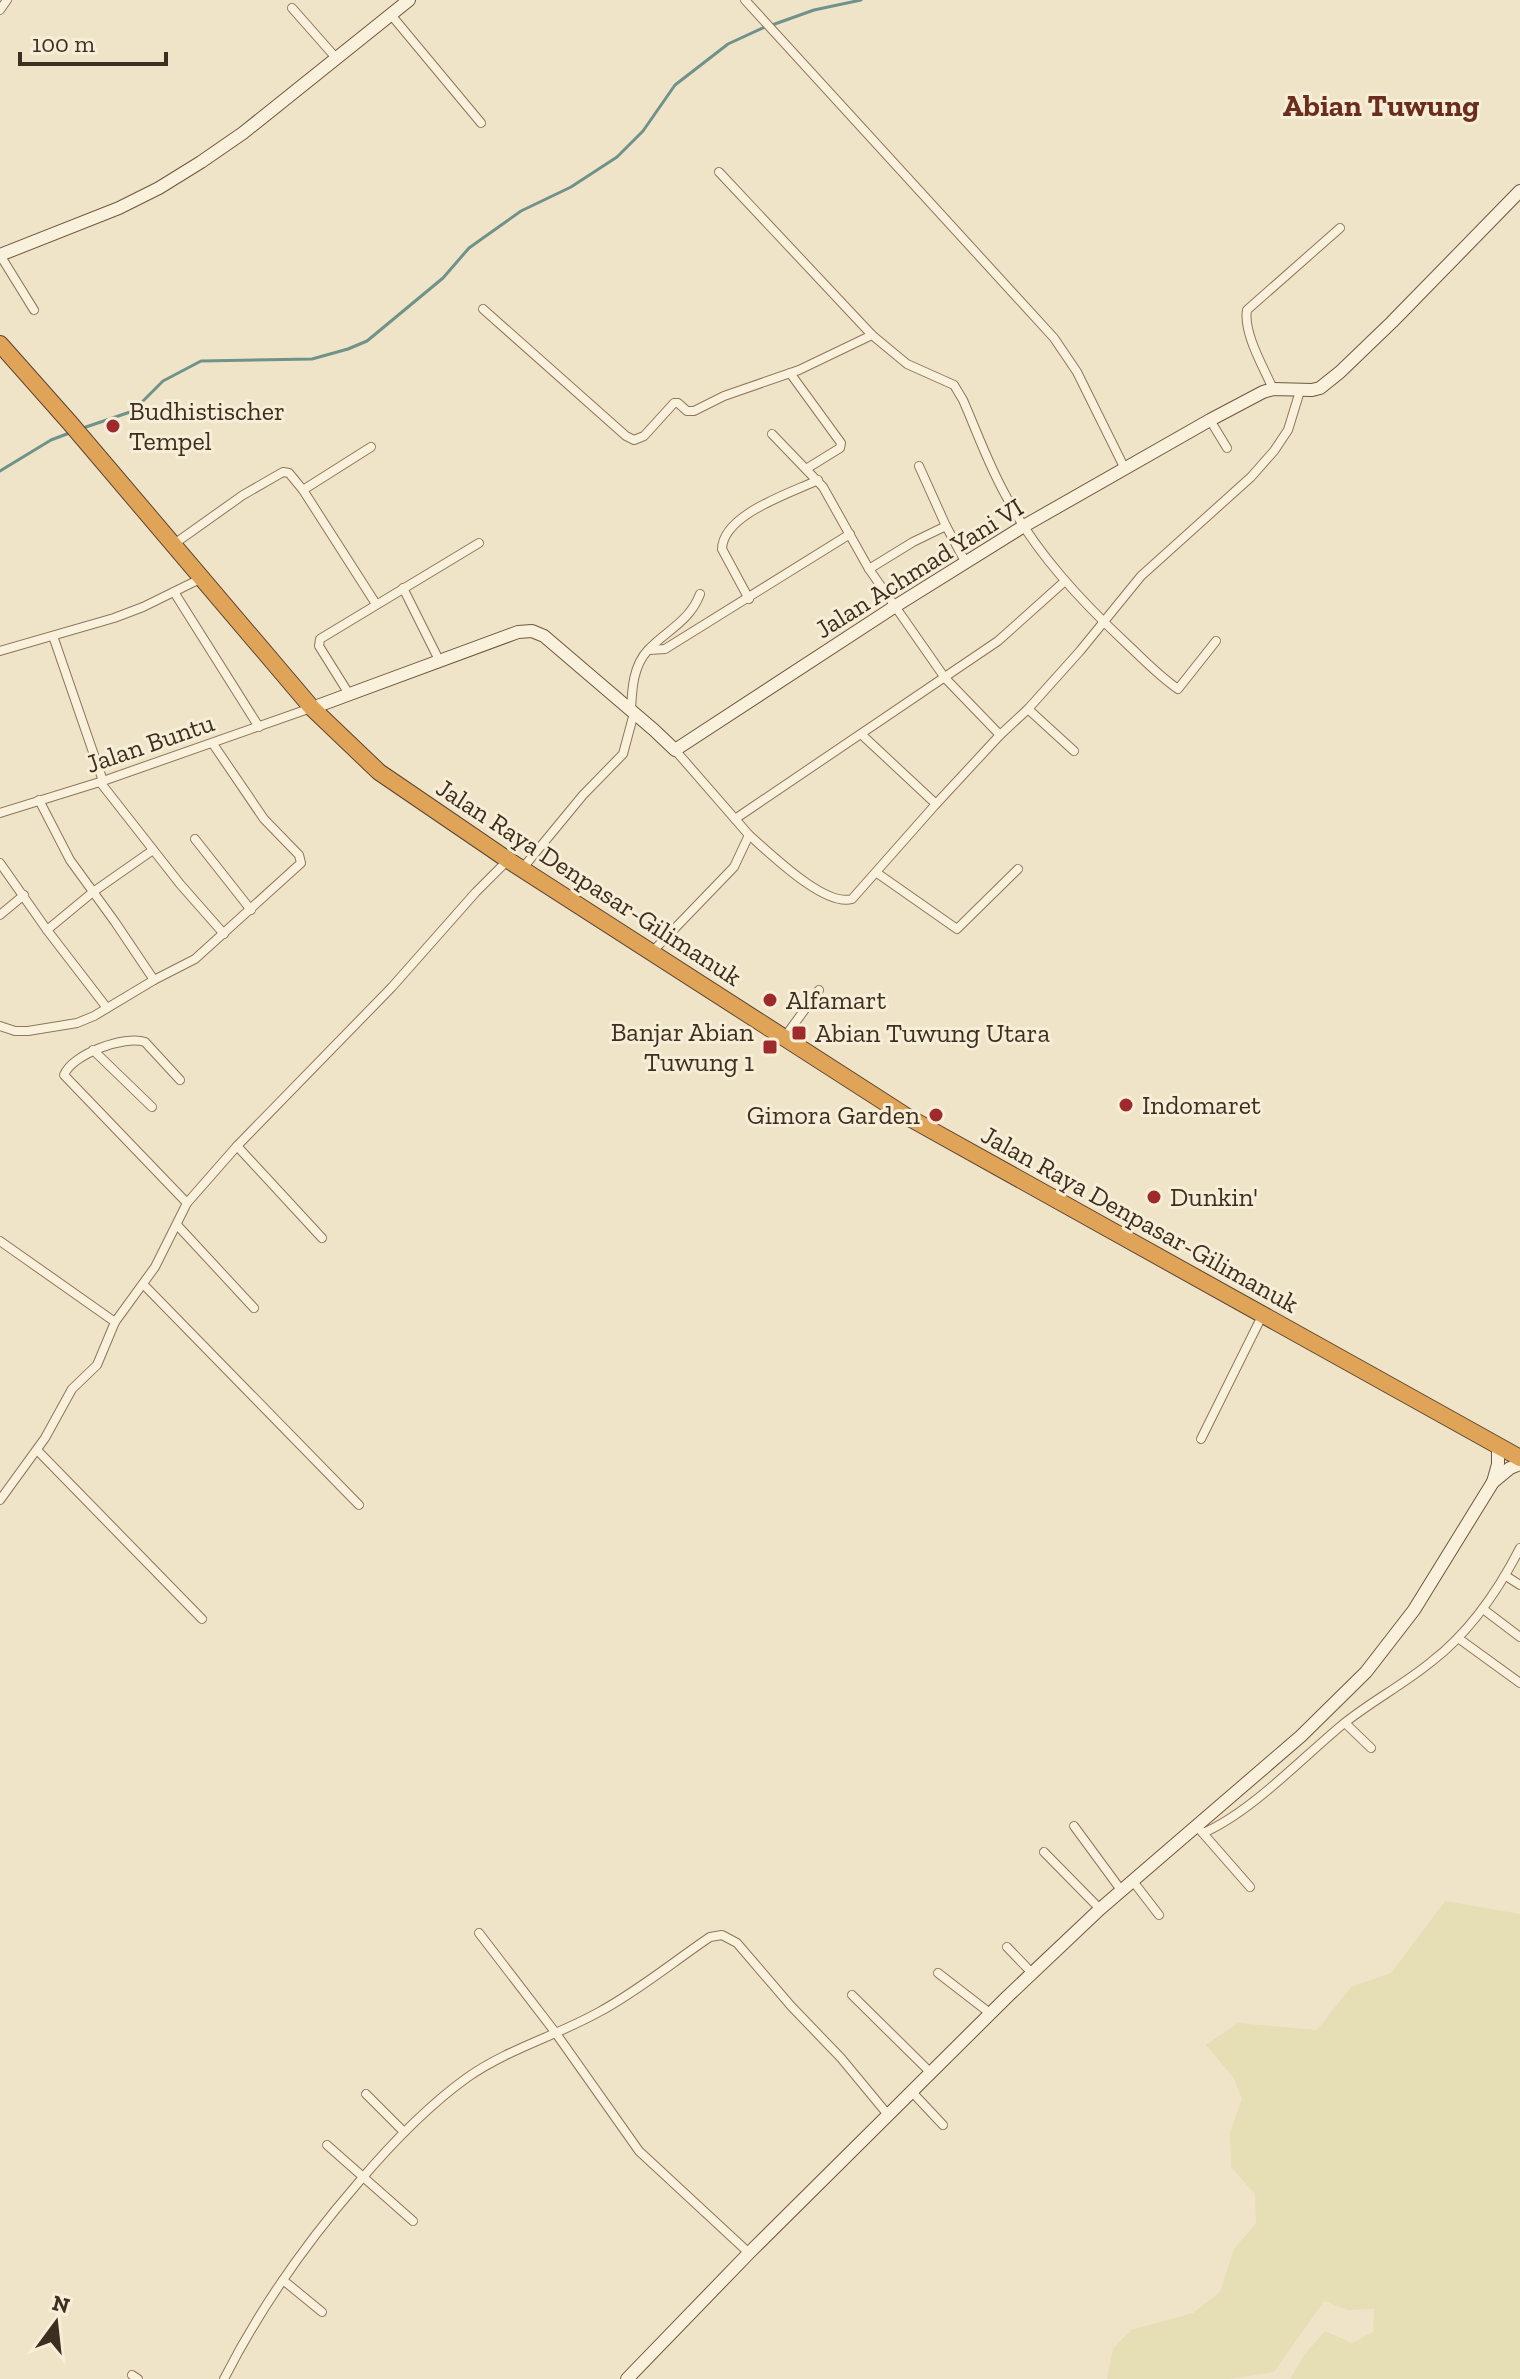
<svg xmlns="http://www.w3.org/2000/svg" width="1520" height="2379" font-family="'Zilla Slab',serif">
  <rect width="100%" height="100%" fill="#f0e4c8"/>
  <path fill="#e6deb5" d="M1445,1901L1520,1914V2379H1290L1304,2355L1325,2331L1352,2343L1373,2332L1374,2309L1348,2310L1324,2301L1274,2372L1230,2379H1107L1113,2349L1131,2330L1193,2313L1220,2292L1234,2249L1256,2223L1255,2194L1231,2167L1230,2132L1242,2099L1233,2077L1206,2045L1238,2023L1317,2030L1351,1987L1391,1973Z"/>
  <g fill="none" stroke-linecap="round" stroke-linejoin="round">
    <g stroke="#6f938a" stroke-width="3">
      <path d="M772,25L814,10L861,0"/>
      <path d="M83,428L133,411L163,381L201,361L312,359L348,349L367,341L443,278L469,248L483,238L521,211L571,187L617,157L643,131L675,85L728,44L765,27"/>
      <path d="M0,471L51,440L72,432"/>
    </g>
    <g stroke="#8d765c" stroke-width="10">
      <g id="street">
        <path d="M745,0L1054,338L1077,372L1125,469"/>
        <path d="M292,8L337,59"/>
        <path d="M0,10L7,0"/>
        <path d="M392,16L481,123"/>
        <path d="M719,172L872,335L907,364L954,385L963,400C977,432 989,466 1006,496C1035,552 1081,601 1127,644C1143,659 1159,676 1178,689L1216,641"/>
        <path d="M0,255L34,310"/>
        <path d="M483,309L626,436L634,440L644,436L674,403H678L687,411H694L724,396L799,370L872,335"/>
        <path d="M790,373L841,443L840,448L806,469"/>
        <path d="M1273,389C1264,368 1243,333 1247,310L1340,228"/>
        <path d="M1210,420L1227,448"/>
        <path d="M772,434L823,487L869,569L945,678L1000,735"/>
        <path d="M919,466L946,526L966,563"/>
        <path d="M303,490L371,447"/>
        <path d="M174,544L243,495L283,472L289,473L303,490L376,604"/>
        <path d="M869,569L913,542L946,526"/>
        <path d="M403,588L439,660"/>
        <path d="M174,592L259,727"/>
        <path d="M749,599L722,549C723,514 791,493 818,480"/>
        <path d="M53,636L103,781"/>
        <path d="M649,650L665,649L850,534"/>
        <path d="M0,651L114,618L143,607L202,578"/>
        <path d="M349,694L319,646L320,639L479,543"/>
        <path d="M1028,709L1074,751"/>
        <path d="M631,710C632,689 633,666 648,650C667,630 690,621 700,594"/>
        <path d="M861,734L936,804"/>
        <path d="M100,782L180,884L224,934"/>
        <path d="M39,800L70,860L115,922L154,980"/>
        <path d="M0,813L103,781L311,708"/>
        <path d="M735,819L998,641L1065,581"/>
        <path d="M749,835C770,853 824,907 852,899L936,804L1000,735L1028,709L1080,651L1141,576L1251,477L1274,451L1288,430L1300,391"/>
        <path d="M195,839L251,910"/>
        <path d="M0,863L47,930L107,1008"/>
        <path d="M522,869L583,795L623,754L634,713"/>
        <path d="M877,873L957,929L1018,869"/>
        <path d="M0,915L24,895"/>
        <path d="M47,930L93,892L153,850"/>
        <path d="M652,952L734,867L749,835L675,750"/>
        <path d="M0,1026L15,1031H28L77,1023L94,1016L154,980L195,959L301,863L299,855L264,819L213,744"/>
        <path d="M784,1038L819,990"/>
        <path d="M93,1050L152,1107"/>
        <path d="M180,1080L145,1042C125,1035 72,1054 64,1075L187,1203"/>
        <path d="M237,1146L322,1238"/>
        <path d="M178,1226L254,1308"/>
        <path d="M0,1241L115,1322"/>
        <path d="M143,1284L359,1505"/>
        <path d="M1201,1439L1263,1314"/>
        <path d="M37,1450L202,1619"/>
        <path d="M0,1500L45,1438L72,1389L97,1365L115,1322L155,1267L187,1203L237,1146L392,987L476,892L508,860"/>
        <path d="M1506,1576L1520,1585"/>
        <path d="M1483,1609L1520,1637"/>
        <path d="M1458,1638L1520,1683"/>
        <path d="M1345,1723L1371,1748"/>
        <path d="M1074,1826L1121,1890"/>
        <path d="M1201,1831L1250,1887"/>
        <path d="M1203,1833C1250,1813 1301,1759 1342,1725C1370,1702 1403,1685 1431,1662C1470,1632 1498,1591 1520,1548"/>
        <path d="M1044,1852L1100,1909"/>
        <path d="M1132,1880L1159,1915"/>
        <path d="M479,1933L555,2032L639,2151L749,2253"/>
        <path d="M1007,1947L1032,1973"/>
        <path d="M938,1973L991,2014"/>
        <path d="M852,1995L931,2073"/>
        <path d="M912,2092L943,2125"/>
        <path d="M366,2094L404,2132"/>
        <path d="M327,2145L413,2221"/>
        <path d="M283,2280L322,2312"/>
        <path d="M132,2375L138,2379"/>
        <path d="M224,2379C260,2308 306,2243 358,2183C391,2144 426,2107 468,2077C508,2049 556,2036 599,2012C638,1991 673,1962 710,1937L722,1935L737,1943L791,2006L841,2058L889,2116"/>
      </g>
    </g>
    <g stroke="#6f573f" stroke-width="14">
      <g id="secondary">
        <path d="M0,255L119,208L159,188L201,162L243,133L409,0"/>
        <path d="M312,708L518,632L532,631L544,636L654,730L675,750L894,607L1024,526L1210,420L1263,392L1273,389L1312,390L1320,388L1340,372L1392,322L1520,191"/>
        <path d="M1493,1482L1510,1468L1520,1464"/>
        <path d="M627,2379L749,2253L1008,1996L1100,1909L1301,1736L1366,1672L1414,1610L1493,1482L1498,1464V1446"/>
      </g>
    </g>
    <g stroke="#5b4430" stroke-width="18">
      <path id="highway" d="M0,344L70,423L312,708L379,772L508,860L906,1116L1520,1458"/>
    </g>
    <use href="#street" stroke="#faf1dc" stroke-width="8"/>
    <use href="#secondary" stroke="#faf1dc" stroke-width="12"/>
    <use href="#highway" stroke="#e0a458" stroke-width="16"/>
  </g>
  <g fill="#9e2a2b" stroke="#f7eed8" stroke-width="3">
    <circle cx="113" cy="426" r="8"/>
    <circle cx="770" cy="1000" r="8"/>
    <rect x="791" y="1025" width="16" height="16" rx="4"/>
    <rect x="762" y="1039" width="16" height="16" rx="4"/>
    <circle cx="1126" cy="1105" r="8"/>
    <circle cx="936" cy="1115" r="8"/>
    <circle cx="1154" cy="1197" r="8"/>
  </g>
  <g text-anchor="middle" stroke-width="6" stroke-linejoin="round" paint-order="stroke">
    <g font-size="26" fill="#3d2e20" stroke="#f7eed8" text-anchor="start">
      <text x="129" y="420">Budhistischer<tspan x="129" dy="30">Tempel</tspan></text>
      <text x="786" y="1009">Alfamart</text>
      <text x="754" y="1041" text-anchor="end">Banjar Abian<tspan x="754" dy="30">Tuwung 1</tspan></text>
      <text x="815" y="1042">Abian Tuwung Utara</text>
      <text x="1142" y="1114">Indomaret</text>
      <text x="920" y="1124" text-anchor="end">Gimora Garden</text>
      <text x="1170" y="1206">Dunkin'</text>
    </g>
    <g font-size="26" fill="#3d2e20" stroke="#f7eed8">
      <text transform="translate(919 568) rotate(-32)" y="9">Jalan Achmad Yani VI</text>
      <text transform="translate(150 743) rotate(-19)" y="9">Jalan Buntu</text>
      <text transform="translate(589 882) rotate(33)" y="9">Jalan Raya Denpasar-Gilimanuk</text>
      <text transform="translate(1140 1219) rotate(29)" y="9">Jalan Raya Denpasar-Gilimanuk</text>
    </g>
    <g font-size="30" font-weight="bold" fill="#6b2e1e" stroke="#f7eed8">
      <text x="1381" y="116">Abian Tuwung</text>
    </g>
  </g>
  <g transform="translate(56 2323) rotate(15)" stroke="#f7eed8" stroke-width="6" paint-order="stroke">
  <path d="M0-6L14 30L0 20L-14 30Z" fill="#3d2e20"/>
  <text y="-12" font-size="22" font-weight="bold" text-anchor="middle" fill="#3d2e20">N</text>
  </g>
  <path d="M20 52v12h146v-12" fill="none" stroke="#3d2e20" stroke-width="4"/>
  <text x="32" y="52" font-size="24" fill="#3d2e20" stroke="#f7eed8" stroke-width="6" paint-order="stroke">100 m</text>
</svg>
